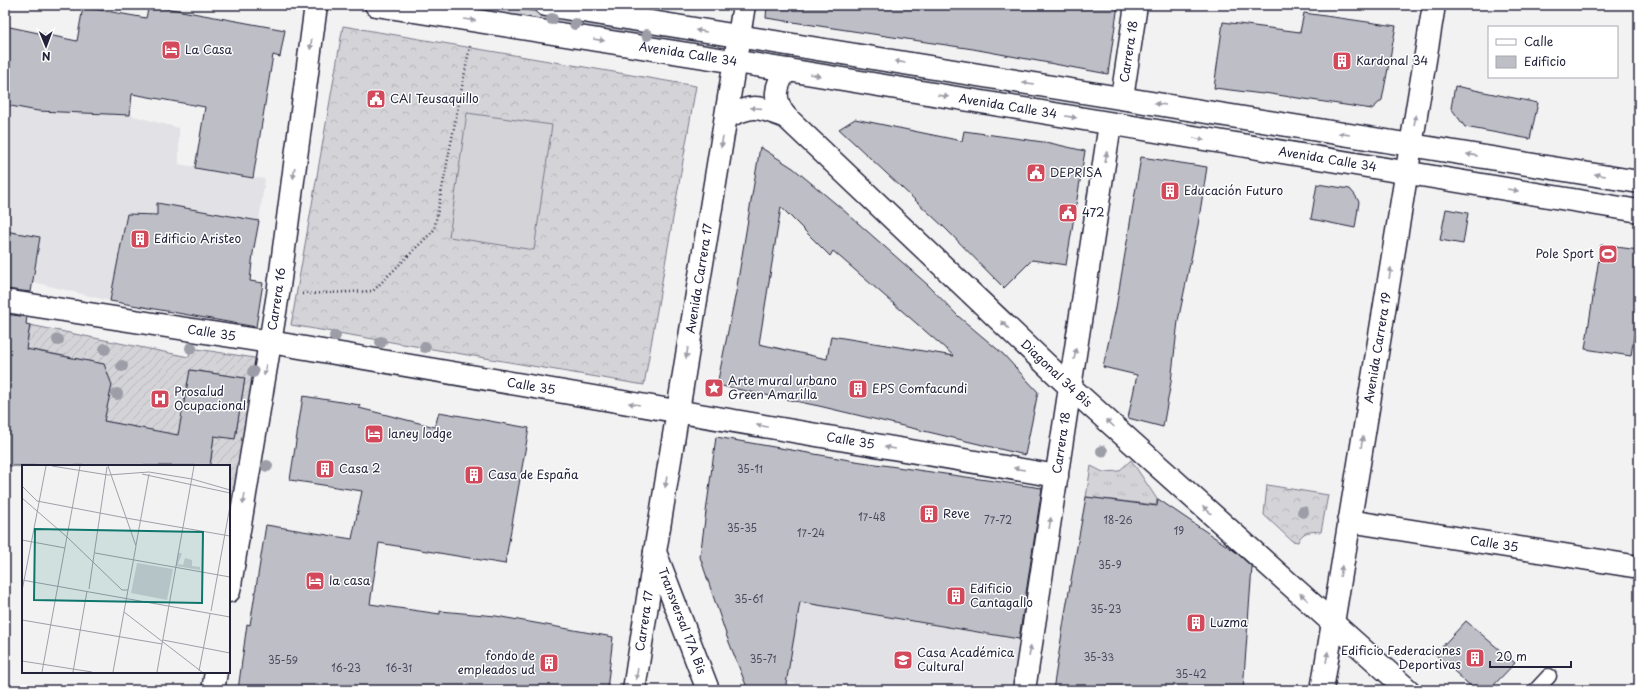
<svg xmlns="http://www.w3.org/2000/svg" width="1644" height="695" font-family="'Playpen Sans',sans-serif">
  <defs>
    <pattern id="grass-tufts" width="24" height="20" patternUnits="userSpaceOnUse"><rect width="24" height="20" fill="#d3d3d8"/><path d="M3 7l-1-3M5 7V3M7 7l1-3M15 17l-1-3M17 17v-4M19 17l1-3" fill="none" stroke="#b5b5ba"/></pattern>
    <pattern id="forest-crowns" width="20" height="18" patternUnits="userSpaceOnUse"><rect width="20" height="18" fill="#d3d3d8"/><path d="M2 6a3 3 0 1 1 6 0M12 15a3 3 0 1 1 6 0" fill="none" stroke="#b5b5ba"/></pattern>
    <pattern id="garden-furrows" width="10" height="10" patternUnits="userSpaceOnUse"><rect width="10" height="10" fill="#d3d3d8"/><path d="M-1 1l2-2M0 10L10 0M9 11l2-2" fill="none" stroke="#b5b5ba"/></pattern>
  </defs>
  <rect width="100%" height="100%" fill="#f2f2f3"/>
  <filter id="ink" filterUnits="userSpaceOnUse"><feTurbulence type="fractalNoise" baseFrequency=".025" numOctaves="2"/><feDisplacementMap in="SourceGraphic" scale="8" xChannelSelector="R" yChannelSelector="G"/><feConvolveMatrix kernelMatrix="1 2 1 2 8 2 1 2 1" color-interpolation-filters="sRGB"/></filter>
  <g filter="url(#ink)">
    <g fill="#e2e2e6">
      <path d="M5,105L130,115L179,128V164L265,179L259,221L157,203V215L127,214L110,301L33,282L40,237L5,231Z"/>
      <path d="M800,602L1020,639L1012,690H835L786,682Z"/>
    </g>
    <g fill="url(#grass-tufts)" stroke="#7a7a8a">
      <path d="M419,5H494L679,36L678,47Z"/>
      <path d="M1131,460L1157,499L1156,505L1086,497L1091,466L1103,472L1119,471Z"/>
    </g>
    <g fill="url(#forest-crowns)" stroke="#7a7a8a">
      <path d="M343,26L696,86L644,385L291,325Z"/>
      <path d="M1267,485L1328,495L1321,532C1311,531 1302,531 1298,542L1292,541L1264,515Z"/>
    </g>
    <path fill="url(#garden-furrows)" stroke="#7a7a8a" d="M30,325L189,357L191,348L261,359L241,492L229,491V466H210L214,436L235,438L245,378L191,370L179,436L104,421L103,364L34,350L24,359Z"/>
    <path fill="#d3d3d8" stroke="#7a7a8a" d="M467,113L552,125L534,250L449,237Z"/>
    <g fill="#bebec6" stroke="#22223b" fill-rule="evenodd">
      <path d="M149,5L285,30L280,57L273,55L253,178L195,168L205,107L132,94L130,115L38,111L5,105V26L77,41L83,7L146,18Z"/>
      <path d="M767,5H1118L1108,74L973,49L766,18Z"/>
      <path d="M1304,13L1396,26L1382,100L1372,109L1264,93L1263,94L1214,88L1223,22L1300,32Z"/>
      <path d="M1455,86L1538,103L1530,139L1465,127L1451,108Z"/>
      <path d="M855,119L962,141L964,131L1050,143L1085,151L1066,265L1032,260L1004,288L946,229L839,129Z"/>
      <path d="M760,147L793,168L841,208L928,285L958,316L1003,354L1038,392L1025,455L819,406L717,385L736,292ZM781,207L830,256L833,251L954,356L831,336L827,359L759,344Z"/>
      <path d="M1141,157L1207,167L1198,225L1178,321L1171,382L1163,427L1128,418L1137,375L1103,367L1116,308Z"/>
      <path d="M1317,184L1350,189L1355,195L1359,202L1355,228L1311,219Z"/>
      <path d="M157,203L259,221L253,253L250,281L263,283L256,327L110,301L127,214L157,215Z"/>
      <path d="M1446,209L1468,213L1463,244L1440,240Z"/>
      <path d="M5,231L40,237L31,292L5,289Z"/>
      <path d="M1601,245L1639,250V301L1631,356L1585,349Z"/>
      <path d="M5,314L27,317L26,324L30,325L26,349L104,364L112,385L104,421L178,435L190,370L245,378L235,439L214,436L210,466H5Z"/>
      <path d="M303,396L360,405L359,408L435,427L439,412L529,428L505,564L379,543L370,604L440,614V611L496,616L613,637L607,690H238L247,624L250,625L266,525L352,539L362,491L290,480Z"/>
      <path d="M716,437L855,461L1042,488L1019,639L800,602L785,690H748L727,637L700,557Z"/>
      <path d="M1086,497L1157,506L1158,499L1236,552L1252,567L1243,690H1053L1066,608Z"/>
      <path d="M1466,621L1515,663L1489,690H1475L1435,654Z"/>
    </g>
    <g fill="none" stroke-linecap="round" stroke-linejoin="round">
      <g stroke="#22223b" stroke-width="17">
        <path id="service" d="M1536,690L1549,676"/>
      </g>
      <g stroke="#22223b" stroke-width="25">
        <g id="minor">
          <path id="s1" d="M788,70C774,84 773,102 786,117L1070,387L1333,623"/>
          <path id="s2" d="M1122,98L1136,5"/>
          <path d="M726,117C755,104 756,106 786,117"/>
          <path id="s3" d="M5,301L270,342L1057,476"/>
          <path id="s4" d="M1349,521L1639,567"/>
          <path id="s5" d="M634,690L655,552"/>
          <path id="s6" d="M1024,690L1110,124"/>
        </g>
      </g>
      <g stroke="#22223b" stroke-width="25">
        <g id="tertiary">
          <path id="s7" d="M229,591L278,294L316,5"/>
          <path d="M213,690L216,672"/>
        </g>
      </g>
      <g stroke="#22223b" stroke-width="25">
        <g id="secondary">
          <path id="s8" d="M376,5L788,70L1639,211"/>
          <path d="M546,5L1639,182"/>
          <path d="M1333,623L1408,690"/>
          <path id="s9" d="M708,690L655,552L744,5"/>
          <path id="s10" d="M1322,690L1434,5"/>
        </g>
      </g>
      <path stroke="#22223b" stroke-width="2.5" stroke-dasharray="1 3" stroke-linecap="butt" d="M302,294L373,291L434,230L470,46"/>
      <use href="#service" stroke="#fff" stroke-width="14"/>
      <use href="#minor" stroke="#fff" stroke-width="22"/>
      <use href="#tertiary" stroke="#fff" stroke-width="22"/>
      <use href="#secondary" stroke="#fff" stroke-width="22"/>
    </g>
    <g fill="#9d9da8">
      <circle cx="552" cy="19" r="6"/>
      <circle cx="575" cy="24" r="6"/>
      <circle cx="647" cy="35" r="6"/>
      <circle cx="335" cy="336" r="6"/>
      <circle cx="58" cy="340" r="6"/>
      <circle cx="381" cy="342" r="6"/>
      <circle cx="425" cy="347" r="6"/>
      <circle cx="191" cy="348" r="6"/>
      <circle cx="105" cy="349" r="6"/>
      <circle cx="122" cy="366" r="6"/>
      <circle cx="253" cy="372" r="6"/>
      <circle cx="117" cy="394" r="6"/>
      <circle cx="1102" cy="451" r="6"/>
      <circle cx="267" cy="466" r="6"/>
      <circle cx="1303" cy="512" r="6"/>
    </g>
    <defs><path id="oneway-solid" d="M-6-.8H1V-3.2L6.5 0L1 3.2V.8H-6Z"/></defs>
    <g fill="#9c9ca7">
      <use href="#oneway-solid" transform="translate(470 20) rotate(9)"/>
      <use href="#oneway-solid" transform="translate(701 31) rotate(-171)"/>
      <use href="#oneway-solid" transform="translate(599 40) rotate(9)"/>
      <use href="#oneway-solid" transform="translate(311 44) rotate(98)"/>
      <use href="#oneway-solid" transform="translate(900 62) rotate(-171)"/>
      <use href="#oneway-solid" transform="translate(815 75) rotate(9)"/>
      <use href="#oneway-solid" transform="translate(1028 83) rotate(-171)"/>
      <use href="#oneway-solid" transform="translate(943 96) rotate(9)"/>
      <use href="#oneway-solid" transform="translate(1160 104) rotate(-171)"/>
      <use href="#oneway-solid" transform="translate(756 108) rotate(-176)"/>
      <use href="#oneway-solid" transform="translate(1071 117) rotate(9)"/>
      <use href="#oneway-solid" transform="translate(1415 120) rotate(-80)"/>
      <use href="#oneway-solid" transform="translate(1344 134) rotate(-171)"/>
      <use href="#oneway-solid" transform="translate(1199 139) rotate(9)"/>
      <use href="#oneway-solid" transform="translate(722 142) rotate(99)"/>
      <use href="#oneway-solid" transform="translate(1472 155) rotate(-171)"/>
      <use href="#oneway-solid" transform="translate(1106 157) rotate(-81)"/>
      <use href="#oneway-solid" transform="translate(294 173) rotate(98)"/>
      <use href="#oneway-solid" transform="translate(1600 175) rotate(-171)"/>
      <use href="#oneway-solid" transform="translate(1513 190) rotate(10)"/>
      <use href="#oneway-solid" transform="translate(1390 273) rotate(-81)"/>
      <use href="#oneway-solid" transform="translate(1005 325) rotate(-137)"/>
      <use href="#oneway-solid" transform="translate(687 353) rotate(99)"/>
      <use href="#oneway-solid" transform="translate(1075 354) rotate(-81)"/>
      <use href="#oneway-solid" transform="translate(265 370) rotate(99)"/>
      <use href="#oneway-solid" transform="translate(634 404) rotate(-170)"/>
      <use href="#oneway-solid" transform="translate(1110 423) rotate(-138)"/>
      <use href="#oneway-solid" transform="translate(762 426) rotate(-170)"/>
      <use href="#oneway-solid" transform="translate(1362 442) rotate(-81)"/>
      <use href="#oneway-solid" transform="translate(890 448) rotate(-170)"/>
      <use href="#oneway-solid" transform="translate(1019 469) rotate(-170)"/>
      <use href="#oneway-solid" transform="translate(666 482) rotate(99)"/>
      <use href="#oneway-solid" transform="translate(244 499) rotate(99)"/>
      <use href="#oneway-solid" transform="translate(1207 510) rotate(-138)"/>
      <use href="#oneway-solid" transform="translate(1050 523) rotate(-81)"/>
      <use href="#oneway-solid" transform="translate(1341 571) rotate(-81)"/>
      <use href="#oneway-solid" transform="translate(1304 597) rotate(-138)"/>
      <use href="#oneway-solid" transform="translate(1030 651) rotate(-81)"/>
      <use href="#oneway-solid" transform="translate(1327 657) rotate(-81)"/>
      <use href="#oneway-solid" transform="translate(637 674) rotate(98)"/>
    </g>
  </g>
  <defs>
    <g id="hotel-square" transform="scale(1)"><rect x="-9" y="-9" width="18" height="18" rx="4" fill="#d1495b" stroke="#fff"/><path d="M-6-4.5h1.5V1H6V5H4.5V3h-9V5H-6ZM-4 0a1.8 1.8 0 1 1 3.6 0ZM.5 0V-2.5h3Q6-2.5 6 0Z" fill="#fff"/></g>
    <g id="building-square" transform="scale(1)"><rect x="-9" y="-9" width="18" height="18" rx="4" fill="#d1495b" stroke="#fff"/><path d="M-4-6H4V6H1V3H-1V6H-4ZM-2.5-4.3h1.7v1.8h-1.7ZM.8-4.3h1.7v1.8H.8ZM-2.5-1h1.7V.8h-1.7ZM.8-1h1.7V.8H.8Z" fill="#fff"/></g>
    <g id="civic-square" transform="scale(1)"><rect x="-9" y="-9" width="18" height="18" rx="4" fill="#d1495b" stroke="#fff"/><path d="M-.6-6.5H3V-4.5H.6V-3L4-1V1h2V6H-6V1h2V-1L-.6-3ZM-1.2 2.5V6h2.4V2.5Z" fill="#fff"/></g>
    <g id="stadium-square" transform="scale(1)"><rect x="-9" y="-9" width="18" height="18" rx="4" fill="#d1495b" stroke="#fff"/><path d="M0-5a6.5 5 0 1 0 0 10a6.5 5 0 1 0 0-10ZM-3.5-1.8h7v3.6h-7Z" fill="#fff"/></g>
    <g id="sight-square" transform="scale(1)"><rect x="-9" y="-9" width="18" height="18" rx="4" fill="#d1495b" stroke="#fff"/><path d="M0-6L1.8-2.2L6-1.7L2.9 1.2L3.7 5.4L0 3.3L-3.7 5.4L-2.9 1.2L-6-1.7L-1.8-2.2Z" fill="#fff"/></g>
    <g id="hospital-square" transform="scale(1)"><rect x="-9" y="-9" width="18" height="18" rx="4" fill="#d1495b" stroke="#fff"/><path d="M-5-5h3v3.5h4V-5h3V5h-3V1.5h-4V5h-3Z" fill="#fff"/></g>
    <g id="school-square" transform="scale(1)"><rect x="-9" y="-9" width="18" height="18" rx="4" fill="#d1495b" stroke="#fff"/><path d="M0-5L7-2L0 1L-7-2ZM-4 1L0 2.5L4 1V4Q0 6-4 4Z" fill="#fff"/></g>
  </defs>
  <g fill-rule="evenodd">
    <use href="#hotel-square" x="171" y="50"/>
    <use href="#building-square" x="1342" y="61"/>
    <use href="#civic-square" x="376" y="99"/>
    <use href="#civic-square" x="1036" y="173"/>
    <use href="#building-square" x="1170" y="191"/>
    <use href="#civic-square" x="1068" y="213"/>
    <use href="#building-square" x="140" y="239"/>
    <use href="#stadium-square" x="1608" y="254"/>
    <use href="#sight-square" x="714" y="388"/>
    <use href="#building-square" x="858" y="389"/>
    <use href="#hospital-square" x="160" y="399"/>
    <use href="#hotel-square" x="374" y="434"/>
    <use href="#building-square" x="325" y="469"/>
    <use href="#building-square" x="474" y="475"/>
    <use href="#building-square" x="929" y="514"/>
    <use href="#hotel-square" x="315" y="581"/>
    <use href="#building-square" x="956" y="596"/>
    <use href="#building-square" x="1196" y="623"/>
    <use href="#building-square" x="1475" y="658"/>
    <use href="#school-square" x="903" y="660"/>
    <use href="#building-square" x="549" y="663"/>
  </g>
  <g text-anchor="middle" stroke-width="3" stroke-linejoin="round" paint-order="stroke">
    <g font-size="10" fill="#49495e">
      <text x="750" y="473">35-11</text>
      <text x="872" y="521">17-48</text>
      <text x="998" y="524">77-72</text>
      <text x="1118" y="524">18-26</text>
      <text x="742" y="532">35-35</text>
      <text x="1179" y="535">19</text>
      <text x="811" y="537">17-24</text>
      <text x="1110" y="569">35-9</text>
      <text x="749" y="603">35-61</text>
      <text x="1106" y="613">35-23</text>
      <text x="1099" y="661">35-33</text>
      <text x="763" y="663">35-71</text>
      <text x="283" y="664">35-59</text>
      <text x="346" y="672">16-23</text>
      <text x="399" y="672">16-31</text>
      <text x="1191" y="678">35-42</text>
    </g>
    <g font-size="12" fill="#22223b" stroke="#fff" text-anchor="start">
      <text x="185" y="54">La Casa</text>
      <text x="1356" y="65">Kardonal 34</text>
      <text x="390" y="103">CAI Teusaquillo</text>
      <text x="1050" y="177">DEPRISA</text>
      <text x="1184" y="195">Educación Futuro</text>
      <text x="1082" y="217">472</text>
      <text x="154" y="243">Edificio Aristeo</text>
      <text x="1594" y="258" text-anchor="end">Pole Sport</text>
      <text x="728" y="385">Arte mural urbano<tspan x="728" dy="14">Green Amarilla</tspan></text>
      <text x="872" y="393">EPS Comfacundi</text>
      <text x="174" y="396">Prosalud<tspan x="174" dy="14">Ocupacional</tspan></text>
      <text x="388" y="438">laney lodge</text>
      <text x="339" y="473">Casa 2</text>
      <text x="488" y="479">Casa de España</text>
      <text x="943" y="518">Reve</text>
      <text x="329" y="585">la casa</text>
      <text x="970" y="593">Edificio<tspan x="970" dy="14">Cantagallo</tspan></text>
      <text x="1210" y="627">Luzma</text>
      <text x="1461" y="655" text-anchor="end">Edificio Federaciones<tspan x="1461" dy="14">Deportivas</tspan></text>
      <text x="917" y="657">Casa Académica<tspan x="917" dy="14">Cultural</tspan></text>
      <text x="535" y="660" text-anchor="end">fondo de<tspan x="535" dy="14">empleados ud</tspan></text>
    </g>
    <g font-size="12" fill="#22223b" stroke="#fff">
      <text dy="4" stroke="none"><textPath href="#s2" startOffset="47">Carrera 18</textPath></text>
      <text dy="4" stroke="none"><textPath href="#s8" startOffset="316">Avenida Calle 34</textPath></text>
      <text dy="4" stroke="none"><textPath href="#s8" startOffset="640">Avenida Calle 34</textPath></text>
      <text dy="4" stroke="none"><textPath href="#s8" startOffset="964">Avenida Calle 34</textPath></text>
      <text dy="4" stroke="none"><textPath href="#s9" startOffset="425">Avenida Carrera 17</textPath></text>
      <text dy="4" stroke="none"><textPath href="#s7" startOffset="296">Carrera 16</textPath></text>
      <text dy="4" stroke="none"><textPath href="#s3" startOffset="209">Calle 35</textPath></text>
      <text dy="4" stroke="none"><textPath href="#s10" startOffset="347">Avenida Carrera 19</textPath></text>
      <text dy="4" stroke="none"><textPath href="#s1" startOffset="425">Diagonal 34 Bis</textPath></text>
      <text dy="4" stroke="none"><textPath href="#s3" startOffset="533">Calle 35</textPath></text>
      <text dy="4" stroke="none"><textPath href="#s3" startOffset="857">Calle 35</textPath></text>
      <text dy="4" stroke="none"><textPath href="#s6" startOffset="250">Carrera 18</textPath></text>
      <text dy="4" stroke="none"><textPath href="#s4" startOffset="147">Calle 35</textPath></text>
      <text dy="4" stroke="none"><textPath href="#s5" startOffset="70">Carrera 17</textPath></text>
      <text transform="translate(682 621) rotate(69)" y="4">Transversal 17A Bis</text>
    </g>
  </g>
  <g transform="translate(22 465)">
    <rect width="208" height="208" fill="#f2f2f3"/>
    <path d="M115,98L151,104L145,135L109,128Z" fill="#d3d3d8"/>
    <path d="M156,88H160L156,99L161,100L163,93L170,95V101L178,102V105L154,101Z" fill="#d3d3d8"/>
    <path d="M123 119a6 6 0 1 1 12 0a6 6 0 1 1-12 0Z" fill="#d3d3d8"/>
    <path fill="none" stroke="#9f9fa9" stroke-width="1" d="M30,1L86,10L127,7L170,14L208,25M86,1L114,81L91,207M120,9L208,28M0,21L15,36L104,53M0,33L45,72M104,53L208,71M45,72L100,125H106M0,75L43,83M114,80L127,9M73,88L208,112M0,115L208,152M67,124L85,2M0,126L24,1M189,146L208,41M102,147L180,207M0,155L140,179M141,175L208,188M0,196L70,207M177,206L188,149M20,207L58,1M51,207L65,126M135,207L172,1"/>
    <path fill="#0f766e" fill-opacity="0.15" stroke="#0f766e" stroke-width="2" d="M13,64L181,67L180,138L12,135Z"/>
    <rect width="208" height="208" fill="none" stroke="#22223b" stroke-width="2"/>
  </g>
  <rect width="1644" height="695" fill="none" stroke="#fff" stroke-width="20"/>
  <rect x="10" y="10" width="1624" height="675" fill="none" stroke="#22223b" stroke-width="1.5" filter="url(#ink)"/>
  <rect x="1488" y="26" width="130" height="52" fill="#ffffff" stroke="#a7a7b1"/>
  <rect x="1496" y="39" width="20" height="6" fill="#ffffff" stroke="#a7a7b1"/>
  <text x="1524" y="46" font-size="12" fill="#22223b">Calle</text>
  <rect x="1496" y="56" width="20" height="12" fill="#bebec6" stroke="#a7a7b1"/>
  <text x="1524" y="66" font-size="12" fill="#22223b">Edificio</text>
  <g transform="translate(46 46) rotate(179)" stroke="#ffffff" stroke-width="3" paint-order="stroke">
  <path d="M0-3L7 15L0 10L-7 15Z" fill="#22223b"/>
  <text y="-6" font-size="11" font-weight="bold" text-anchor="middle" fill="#22223b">N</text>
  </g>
  <path d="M1490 661v6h81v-6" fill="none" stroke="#22223b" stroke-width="2"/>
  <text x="1496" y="661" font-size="12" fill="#22223b" stroke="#ffffff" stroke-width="3" paint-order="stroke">20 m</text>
</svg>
